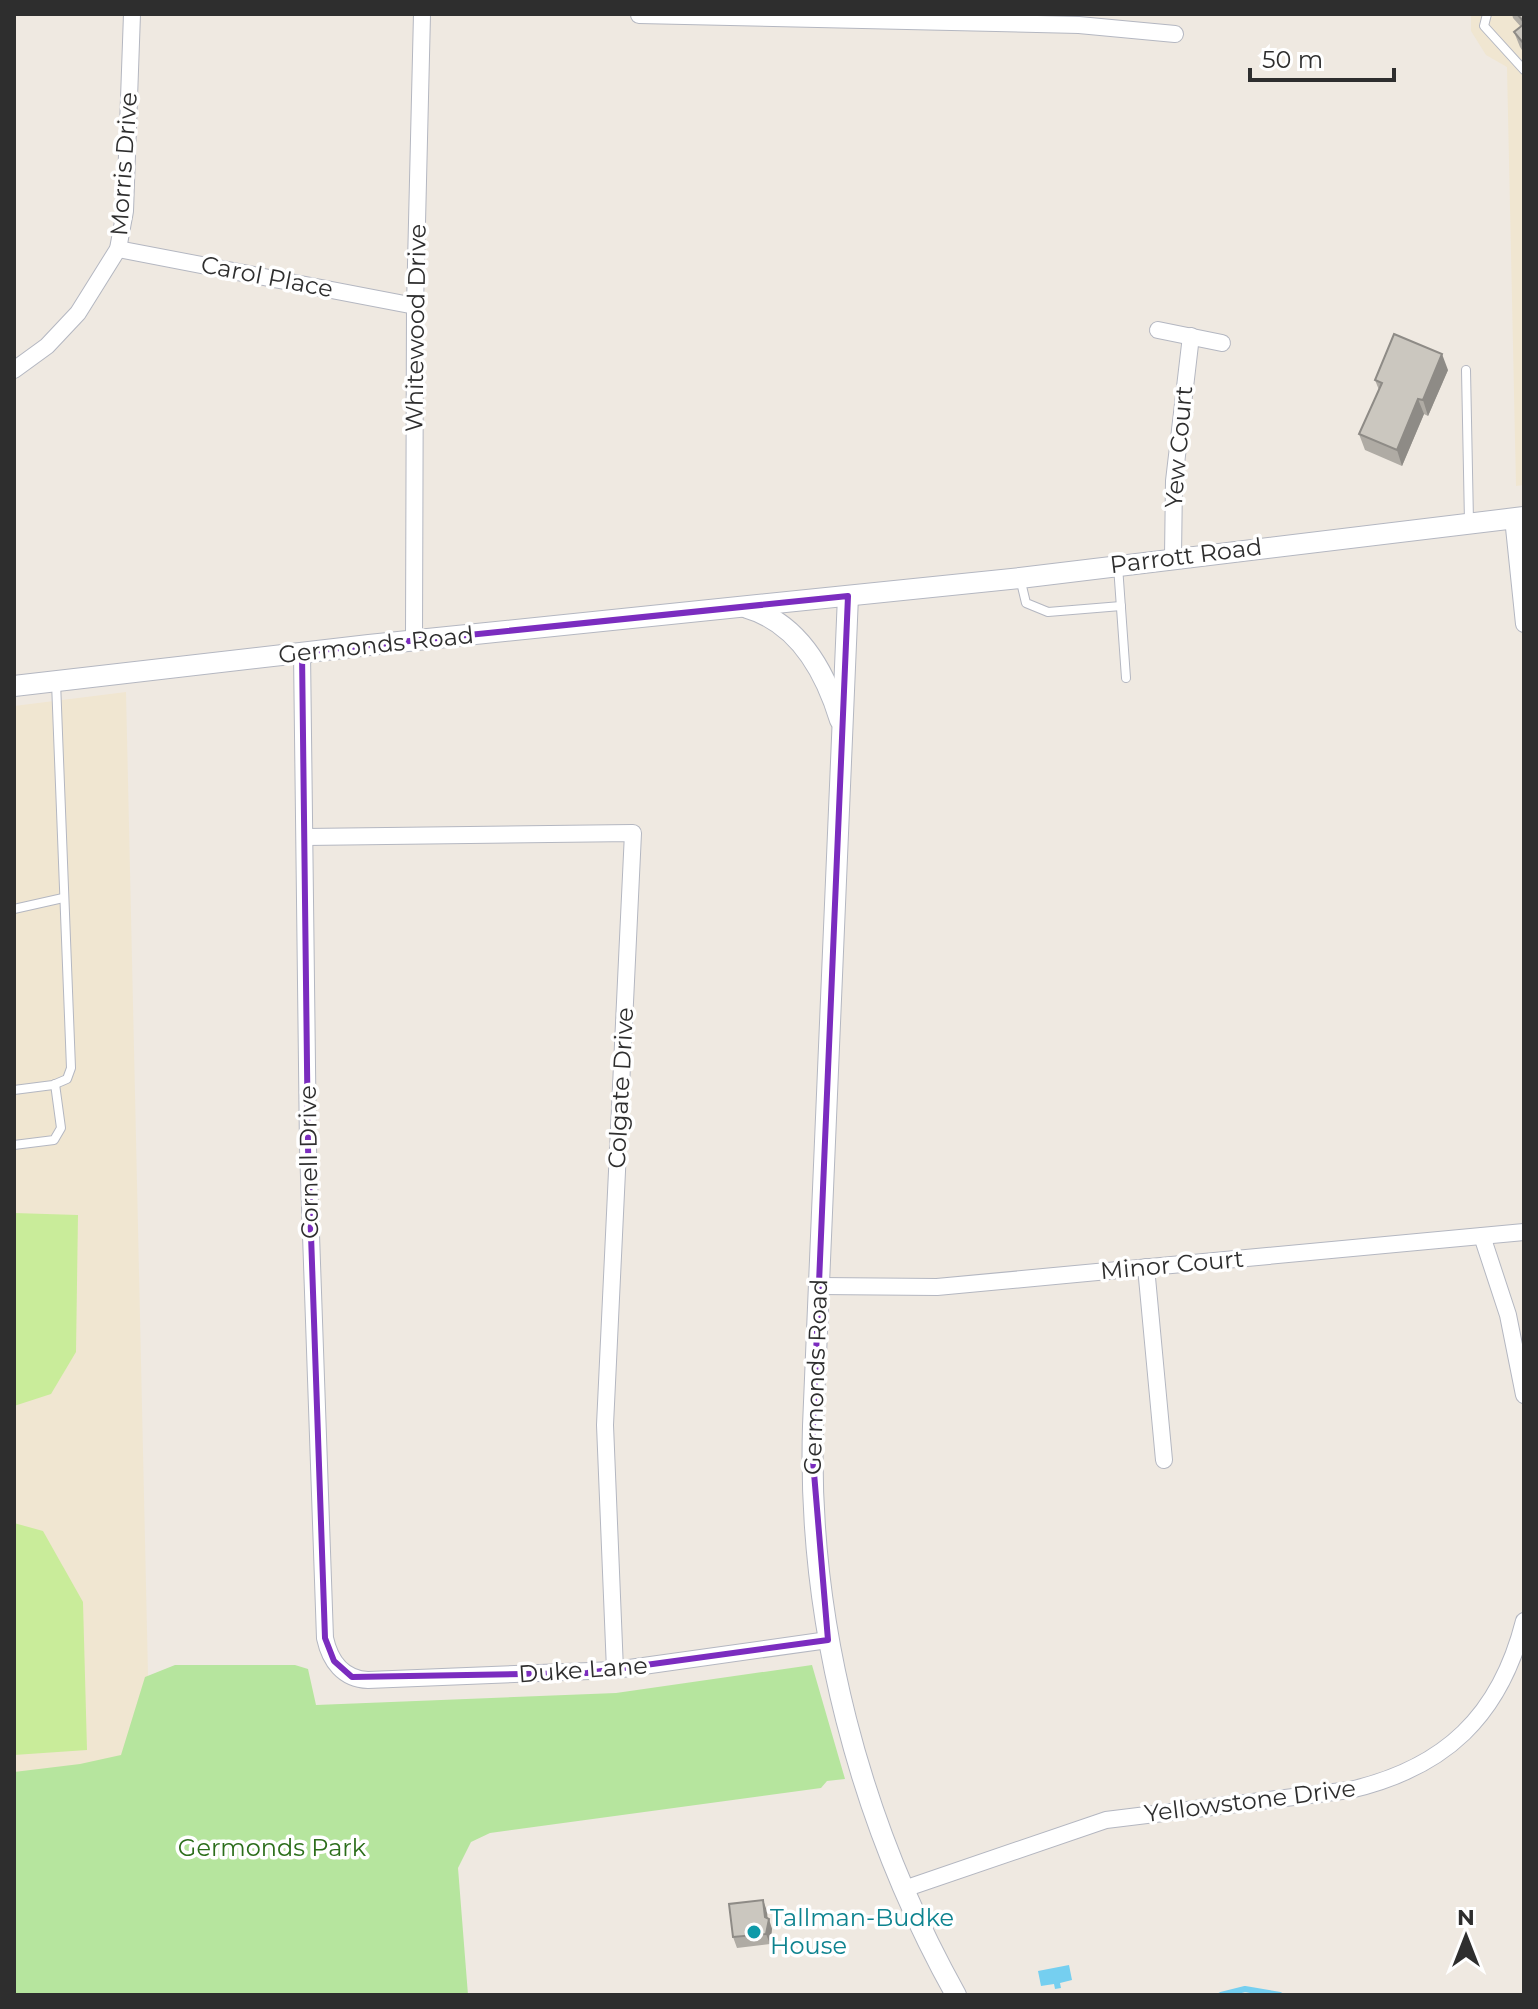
<svg xmlns="http://www.w3.org/2000/svg" width="1538" height="2009" font-family="Montserrat,sans-serif">
  <rect width="100%" height="100%" fill="#efe9e1"/>
  <g fill="#f0e6d1">
    <path d="M1471,14H1524V485L1516,486L1507,67L1486,55L1471,31Z"/>
    <path d="M126,692L150,1764L14,1781V706Z"/>
  </g>
  <path fill="#b6e59e" d="M175,1665H295L308,1669L316,1705L616,1693L812,1665L845,1779L827,1781L821,1788L490,1833L471,1842L458,1868L468,1995H14V1772L80,1764L121,1755L145,1677Z"/>
  <g fill="#c9ec9a">
    <path d="M14,1213L78,1215L76,1352L51,1394L14,1406Z"/>
    <path d="M14,1523L43,1531L83,1602L87,1750L14,1755Z"/>
  </g>
  <path fill="#75cff0" d="M1069,1965L1072,1980L1060,1983L1061,1988L1055,1989L1054,1984L1041,1986L1038,1971Z"/>
  <g fill="none" stroke-linecap="round" stroke-linejoin="round">
    <path stroke="#75cff0" stroke-width="6" d="M1221,1995L1245,1989L1280,1995"/>
    <g stroke="#b4b7c1" stroke-width="10">
      <g id="service">
        <path d="M1487,14L1484,26L1524,70"/>
        <path d="M1466,370L1469,522"/>
        <path d="M1118,566L1126,678"/>
        <path d="M1020,578L1026,603L1048,612L1121,606"/>
        <path d="M14,909L63,898"/>
        <path d="M14,1090L53,1085L67,1079L71,1068L56,682"/>
        <path d="M14,1145L54,1140L61,1128L55,1084"/>
      </g>
    </g>
    <g stroke="#b4b7c1" stroke-width="18">
      <g id="minor">
        <path d="M639,15L1079,25L1175,34"/>
        <path d="M118,249L415,306"/>
        <path d="M1158,330L1222,343"/>
        <path d="M14,370L47,346L78,313L118,249L125,211L132,14"/>
        <path d="M1513,518L1524,624"/>
        <path d="M1173,557L1174,481L1191,336"/>
        <path d="M414,641L415,306L422,14"/>
        <path d="M302,652L308,1148L325,1638C330,1661 343,1679 368,1680L615,1670L828,1640"/>
        <path d="M305,837L633,833L605,1425L615,1670"/>
        <path d="M1482,1236L1508,1315L1524,1395"/>
        <path d="M1146,1267L1164,1460"/>
        <path d="M819,1286L937,1287L1524,1232"/>
        <path d="M904,1889L1106,1820L1350,1790C1445,1768 1500,1716 1524,1621"/>
      </g>
    </g>
    <g stroke="#b4b7c1" stroke-width="22">
      <g id="tertiary">
        <path d="M848,596L813,1426C807,1623 860,1823 956,1995"/>
        <path d="M747,608C799,623 825,671 840,720"/>
        <path d="M14,686L369,645L1020,578L1524,517"/>
      </g>
    </g>
    <use href="#service" stroke="#fff" stroke-width="8"/>
    <use href="#minor" stroke="#fff" stroke-width="16"/>
    <use href="#tertiary" stroke="#fff" stroke-width="20"/>
  </g>
  <g fill="#afaba4">
    <path d="M1512,14H1524V53L1520,47L1514,32L1521,27L1513,18Z"/>
    <path d="M1448,370L1428,416L1424,414L1402,466L1365,450L1359,434L1379,390L1375,380Z"/>
    <path d="M767,1911V1918L772,1929L770,1944L737,1948L733,1937Z"/>
  </g>
  <g fill="#8e8b86">
    <path d="M1442,354L1448,370L1428,416L1423,400Z"/>
    <path d="M1418,399L1424,414L1402,466L1397,450Z"/>
    <path d="M763,1900L767,1911L768,1923L769,1919L772,1929L770,1944L766,1934Z"/>
  </g>
  <g fill="#cbc7bf" stroke="#8e8b86" stroke-width="2">
    <path d="M1517,14H1524V22Z"/>
    <path d="M1524,24V44L1514,32Z"/>
    <path d="M1394,334L1442,354L1423,400L1418,399L1397,450L1359,434L1382,383L1375,380Z"/>
    <path d="M763,1900L765,1917L769,1919L766,1934L733,1937L729,1904Z"/>
  </g>
  <path fill="none" stroke="#7b2cbf" stroke-width="6" stroke-linejoin="round" d="M848,596L812,1449L828,1640L587,1673L352,1677L334,1661L325,1638L308,1148L302,652Z"/>
  <circle fill="#0f9aa8" stroke="#fff" stroke-width="3" cx="754" cy="1932" r="8"/>
  <g text-anchor="middle" stroke-width="7" stroke-linejoin="round" paint-order="stroke">
    <g font-size="24" fill="#2e2e2e" stroke="#fff">
      <text transform="translate(124 164) rotate(-86)" y="8">Morris Drive</text>
      <text transform="translate(267 277) rotate(11)" y="8">Carol Place</text>
      <text transform="translate(416 328) rotate(-89)" y="8">Whitewood Drive</text>
      <text transform="translate(1179 447) rotate(-85)" y="8">Yew Court</text>
      <text transform="translate(1186 556) rotate(-7)" y="8">Parrott Road</text>
      <text transform="translate(376 645) rotate(-6)" y="8">Germonds Road</text>
      <text transform="translate(621 1088) rotate(-87)" y="8">Colgate Drive</text>
      <text transform="translate(309 1162) rotate(-91)" y="8">Cornell Drive</text>
      <text transform="translate(1172 1265) rotate(-5)" y="8">Minor Court</text>
      <text transform="translate(816 1377) rotate(-88)" y="8">Germonds Road</text>
      <text transform="translate(583 1670) rotate(-4)" y="8">Duke Lane</text>
      <text transform="translate(1250 1801) rotate(-7)" y="8">Yellowstone Drive</text>
    </g>
    <g font-size="24" fill="#2c6e1b" stroke="#fff">
      <text x="272" y="1856">Germonds Park</text>
    </g>
    <g font-size="24" fill="#0d838f" stroke="#fff" text-anchor="start">
      <text x="770" y="1926">Tallman-Budke<tspan x="770" dy="28">House</tspan></text>
    </g>
  </g>
  <rect width="1538" height="2009" fill="none" stroke="#2e2e2e" stroke-width="32"/>
  <g transform="translate(1466 1937)" stroke="#ffffff" stroke-width="6" paint-order="stroke">
  <path d="M0-6L14 30L0 20L-14 30Z" fill="#2e2e2e"/>
  <text y="-12" font-size="22" font-weight="bold" text-anchor="middle" fill="#2e2e2e">N</text>
  </g>
  <path d="M1250 68v12h144v-12" fill="none" stroke="#2e2e2e" stroke-width="4"/>
  <text x="1262" y="68" font-size="24" fill="#2e2e2e" stroke="#ffffff" stroke-width="6" paint-order="stroke">50 m</text>
</svg>
